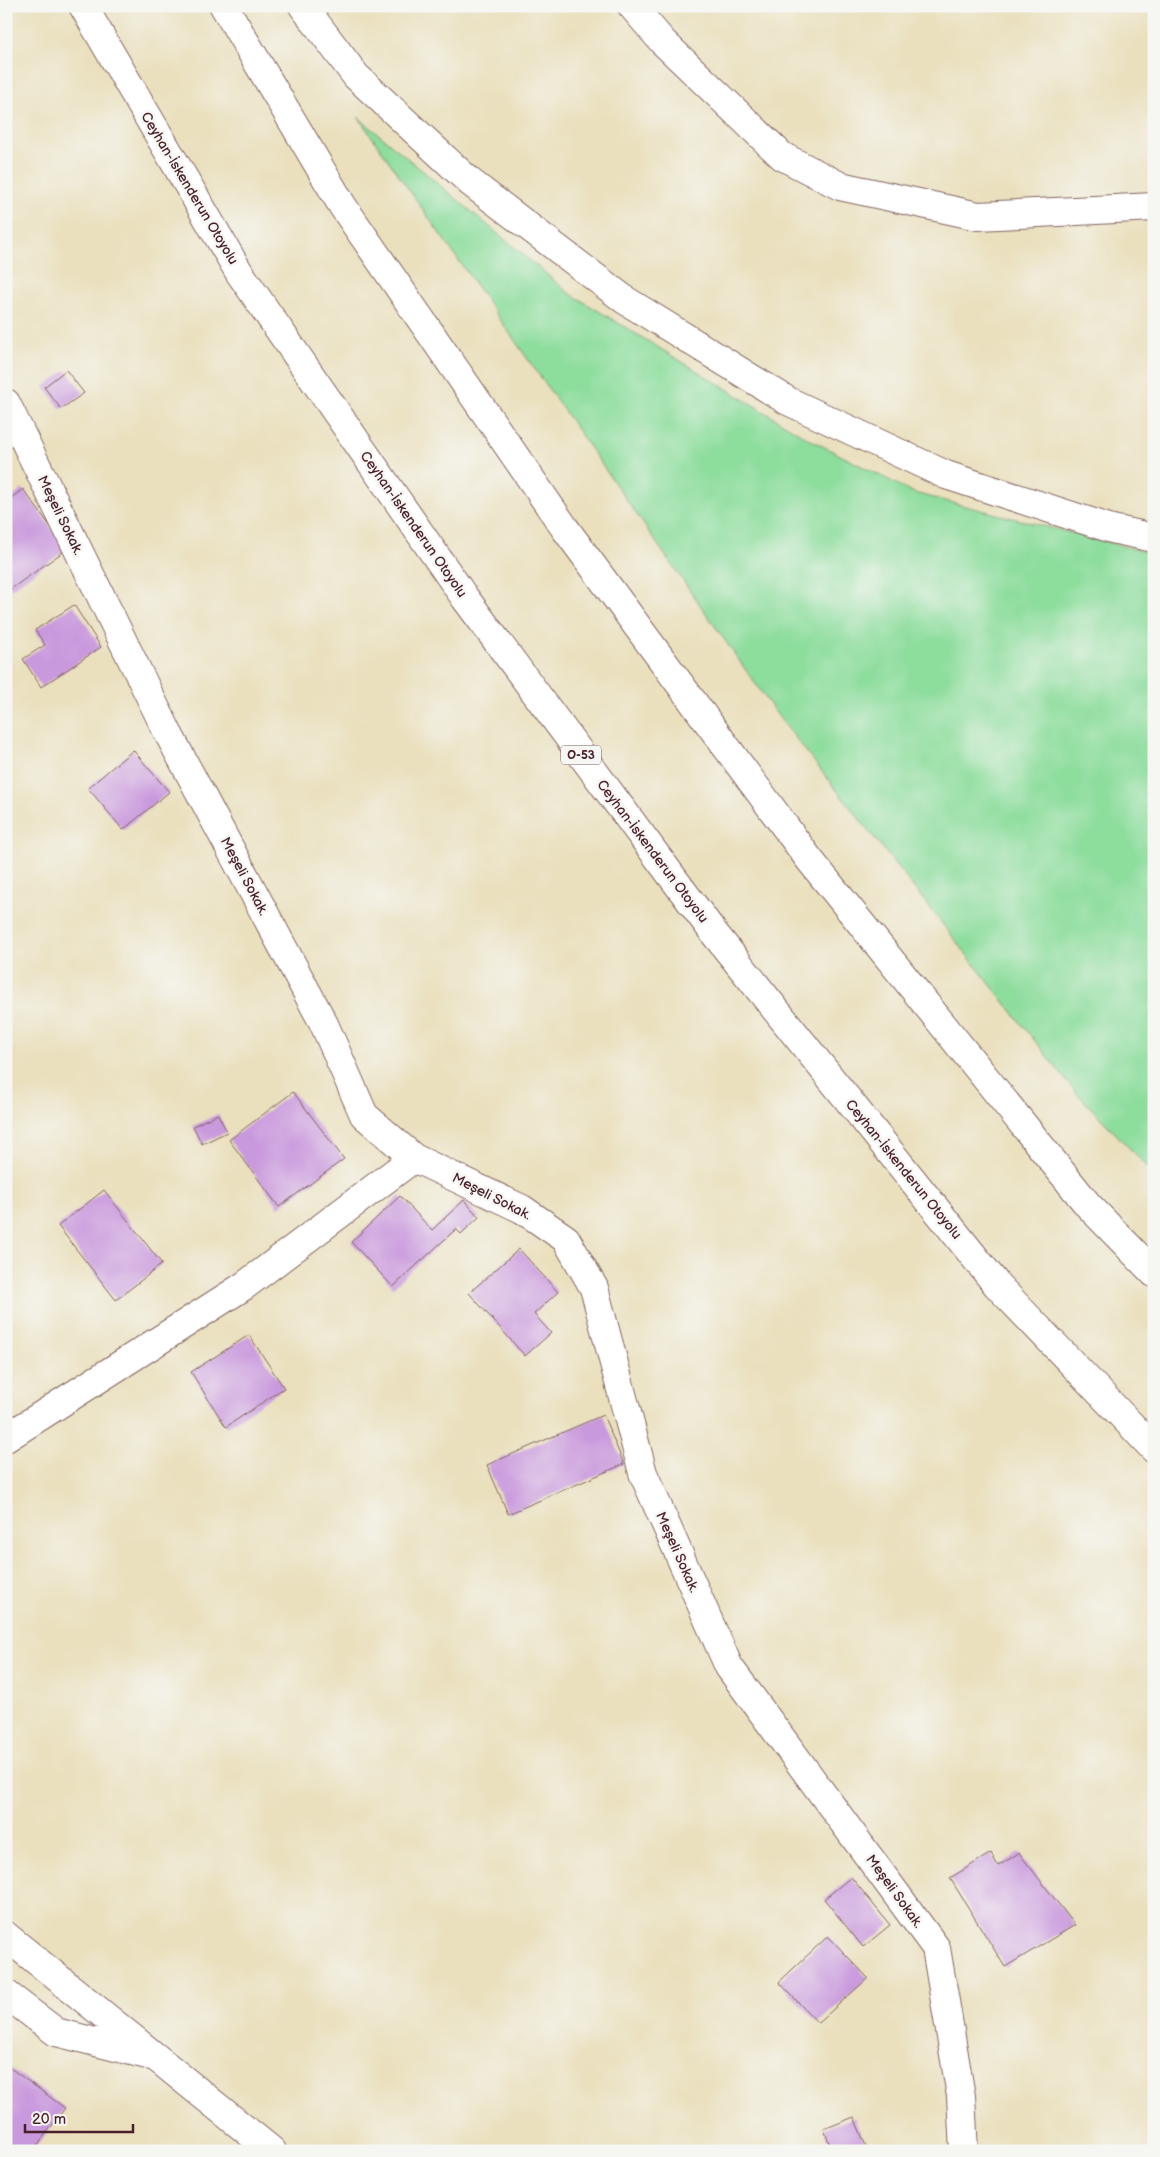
<svg xmlns="http://www.w3.org/2000/svg" width="1160" height="2157" font-family="'Balsamiq Sans',sans-serif">
  <rect width="100%" height="100%" fill="#f6f6f2"/>
  <filter id="ink" filterUnits="userSpaceOnUse"><feTurbulence type="fractalNoise" baseFrequency=".02" numOctaves="2"/><feDisplacementMap in="SourceGraphic" scale="10" xChannelSelector="R" yChannelSelector="G"/><feConvolveMatrix kernelMatrix="1 2 1 2 8 2 1 2 1" color-interpolation-filters="sRGB"/></filter>
  <filter id="wash" filterUnits="userSpaceOnUse"><feTurbulence type="fractalNoise" baseFrequency=".0096" numOctaves="4" result="noise"/><feDisplacementMap in="SourceGraphic" scale="20" xChannelSelector="R" yChannelSelector="G"/><feGaussianBlur stdDeviation="1.12" result="paint"/><feColorMatrix in="noise" values="0 0 0 0 0 0 0 0 0 0 0 0 0 0 0 0 0 1.4 0 .05"/><feComposite in="paint" operator="in"/></filter>
  <g filter="url(#wash)">
    <rect width="100%" height="100%" fill="#eae0be"/>
    <path fill="#8ddd9d" stroke="#6c7e64" d="M358,117L569,293L809,439L914,493L1154,554V1174L1073,1089L778,716Z"/>
    <g id="blocks">
      <g fill="#c999dd">
        <path d="M66,370L84,393L61,409L44,387Z"/>
        <path d="M23,489L67,549L11,589L6,582V502Z"/>
        <path d="M74,605L101,647L41,687L23,659L45,645L35,630Z"/>
        <path d="M133,750L169,792L123,830L88,788Z"/>
        <path d="M293,1092L344,1159L279,1207L229,1140Z"/>
        <path d="M218,1114L227,1132L202,1144L193,1126Z"/>
        <path d="M104,1190L162,1264L116,1300L58,1226Z"/>
        <path d="M400,1196L432,1230L464,1200L479,1217L461,1234L456,1229L393,1287L351,1242Z"/>
        <path d="M519,1249L558,1292L534,1314L551,1333L525,1356L469,1293Z"/>
        <path d="M249,1335L284,1388L226,1427L191,1372Z"/>
        <path d="M603,1415L624,1464L508,1514L487,1465Z"/>
        <path d="M991,1853L998,1866L1019,1853L1075,1925L1005,1967L950,1878Z"/>
        <path d="M851,1877L890,1925L863,1947L824,1899Z"/>
        <path d="M828,1936L868,1978L818,2023L779,1982Z"/>
        <path d="M6,2065L65,2108L33,2151L6,2150Z"/>
        <path d="M854,2117L868,2151H832L824,2129Z"/>
      </g>
    </g>
  </g>
  <g filter="url(#ink)">
    <use href="#blocks" fill-opacity="0" stroke="#82635e" stroke-width="1"/>
    <g fill="none" stroke-linecap="round" stroke-linejoin="round">
      <g stroke="#82635e" stroke-width="30">
        <g id="street">
          <path d="M632,6L663,42L782,156L840,186L978,216L1154,207"/>
          <path d="M6,403L167,731L324,1024L364,1115L414,1158L522,1209L566,1239L594,1288L643,1473L729,1667L936,1948L961,2096L964,2151"/>
          <path d="M6,1438L244,1286L414,1158"/>
          <path d="M6,1994L56,2032L155,2057"/>
        </g>
      </g>
      <g stroke="#82635e" stroke-width="30">
        <path id="secondary" d="M6,1936L272,2151"/>
      </g>
      <g stroke="#82635e" stroke-width="30">
        <g id="highway">
          <path d="M83,6L239,272L465,598L714,933L997,1285L1154,1449"/>
          <path d="M224,6L342,205L564,527L809,859L1088,1205L1154,1273"/>
          <path d="M303,6L356,76L470,182L625,300L788,401L946,475L1112,529L1154,538"/>
        </g>
      </g>
      <use href="#street" stroke="#fff" stroke-width="28"/>
      <use href="#secondary" stroke="#fff" stroke-width="28"/>
      <use href="#highway" stroke="#fff" stroke-width="28"/>
    </g>
  </g>
  <g text-anchor="middle" stroke-width="5" stroke-linejoin="round" paint-order="stroke">
    <rect fill="#f6f6f2" stroke="#7e6067" stroke-width="1" x="561" y="745.5" width="40" height="19" rx="4"/>
    <g font-size="12" font-weight="bold" fill="#4a1f2b">
      <text x="581" y="759">O-53</text>
    </g>
    <g font-size="14" fill="#4a1f2b" stroke="#f6f6f2">
      <text transform="translate(190 188) rotate(59)" y="5">Ceyhan-İskenderun Otoyolu</text>
      <text transform="translate(61 515) rotate(64)" y="5">Meşeli Sokak.</text>
      <text transform="translate(414 524) rotate(55)" y="5">Ceyhan-İskenderun Otoyolu</text>
      <text transform="translate(653 851) rotate(53)" y="5">Ceyhan-İskenderun Otoyolu</text>
      <text transform="translate(245 876) rotate(62)" y="5">Meşeli Sokak.</text>
      <text transform="translate(904 1169) rotate(51)" y="5">Ceyhan-İskenderun Otoyolu</text>
      <text transform="translate(492 1196) rotate(27)" y="5">Meşeli Sokak.</text>
      <text transform="translate(678 1552) rotate(66)" y="5">Meşeli Sokak.</text>
      <text transform="translate(895 1891) rotate(54)" y="5">Meşeli Sokak.</text>
    </g>
  </g>
  <rect width="1160" height="2157" fill="none" stroke="#f6f6f2" stroke-width="25"/>
  <path d="M25 2124v8h108v-8" fill="none" stroke="#4a1f2b" stroke-width="2.5"/>
  <text x="32" y="2124" font-size="15" fill="#4a1f2b" stroke="#f6f6f2" stroke-width="4" paint-order="stroke">20 m</text>
</svg>
